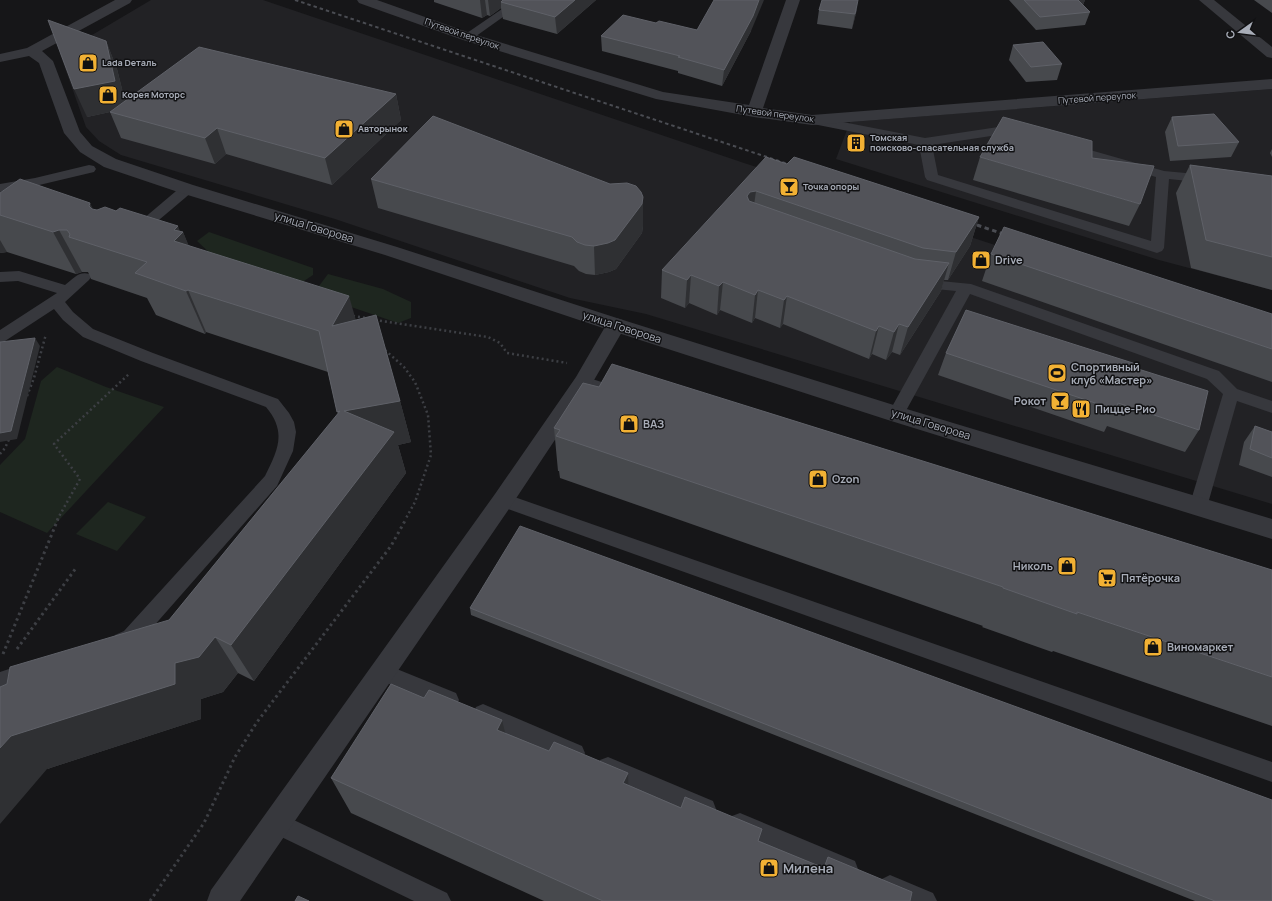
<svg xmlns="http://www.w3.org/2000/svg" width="1272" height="901" font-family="Manrope,sans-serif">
  <rect width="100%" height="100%" fill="#161618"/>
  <g fill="#222225">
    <path d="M151,0H263L744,163L1139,292L1272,328V504L646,314L570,298L335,219L121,155L99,141L86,127L60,54Z"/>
    <path d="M1272,89V290L1159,260L836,159L850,122Z"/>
  </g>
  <g fill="#1e261f">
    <path d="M209,232L313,268V275L292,289L215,258L197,241Z"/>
    <path d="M328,274L383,289L411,302V318L398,323L313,294Z"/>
    <path d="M57,367L106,387L164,407L47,533L0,512V465L25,439L41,381Z"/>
    <path d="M108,502L146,517L117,551L76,534Z"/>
  </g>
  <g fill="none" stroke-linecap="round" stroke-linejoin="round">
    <g stroke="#3d3f44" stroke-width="2.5" stroke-dasharray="2 3" stroke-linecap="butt">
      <path d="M353,316L366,318"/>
      <path d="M375,320L488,337L500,343L507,353L567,363"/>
      <path d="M385,350L404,367L415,382L428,415L431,455L415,502L405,520"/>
      <path d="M27,396L34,378L46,334"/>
      <path d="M0,454L5,448L10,437"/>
      <path d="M57,520L80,479L54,444L129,374"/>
    </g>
    <g stroke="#3d3f44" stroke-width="3" stroke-dasharray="2.5 3.5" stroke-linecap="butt">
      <path d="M17,649L76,568"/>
      <path d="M3,654L58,519"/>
      <path d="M150,901L204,823L235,757L257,722L391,546L406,519"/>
    </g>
    <g fill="#37383d" fill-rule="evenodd">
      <path d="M515,0H527L472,39H464L462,37L464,35Z"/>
      <path d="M812,116L925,138L1005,126L1021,131L1023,134L1021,137L1017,138L1004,134L932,145L938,175L1151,241L1156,177L1066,152L1065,149L1066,146H1076L1164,171L1207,175L1212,176L1214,179L1212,182L1207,183L1169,179L1164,248L1162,251L1157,253L927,180L925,177L919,145L808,123L806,120L808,117Z"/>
      <path d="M89,165L94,166L96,169L94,172L35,186L0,192V184L35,178Z"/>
      <path d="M187,185L192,186L194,189L192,192L140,236L135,237L130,236L128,233L130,230L182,186Z"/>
      <path d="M19,271L65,285C73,279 79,271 89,274L91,277L89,280L65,302L73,312L93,329L153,353L278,399L289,413L294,422L296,432L293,451L277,486L138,644L122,650L115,647L112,641L115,635L124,631L265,476C278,450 287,432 266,407L141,361L83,337L63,320L54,309L5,341L0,342V330L57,293L18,281L0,282V272Z"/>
      <path d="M920,279L971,284L1219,371L1237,389L1272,401V413L1237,401L1207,507L1204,512L1198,514L1192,512L1189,507L1223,394L1207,379L970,294L902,418L896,420L890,418L888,414L956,291L915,287L913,284L915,281Z"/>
      <path d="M583,376L626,390L628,394L626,398L620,400L577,386L575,382L577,378Z"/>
      <path d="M503,493L1272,762V782L497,505L494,500L497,495Z"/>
      <path d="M30,662L37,665L40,671L37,677L0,690V672Z"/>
      <path d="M382,663L456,693L459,700L456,707L449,709L375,678L372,672L375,666Z"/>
      <path d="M483,704L582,746L585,753L582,760L574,763L476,721L473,714L476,707Z"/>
      <path d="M608,757L713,801L716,809L713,817L705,820L600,774L597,767L600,760Z"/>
      <path d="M277,812L447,893L451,901H414L269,831L266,823L269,815Z"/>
      <path d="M740,813L855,861L858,869L855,877L847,880L732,832L729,824L732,816Z"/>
      <path d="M890,875L933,893L937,901H896L882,895L878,887L882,879Z"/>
    </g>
    <g fill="#37383d" fill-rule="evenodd">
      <path d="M357,0H377L473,34L663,92L749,105L786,0H800L763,108L812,115L1272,79V89L812,125L754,117L656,99L463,40L359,3Z"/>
      <path d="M1199,0H1214L1272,47V58L1267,57Z"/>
      <path d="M616,318L623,320L626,325L590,387L511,506L240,901H207L211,890L495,494L576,377L609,320Z"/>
    </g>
    <path fill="#37383d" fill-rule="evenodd" d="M115,0H132L130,3L42,51L53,61L80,132L92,146L116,159L193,185L397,247L623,320L900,407L1272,519V539L888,420L609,330L385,255L181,193L104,167L80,152L64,133L39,63L29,56L0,62V54L27,48Z"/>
    <g stroke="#4a4c52" stroke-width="2" stroke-dasharray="3.5 3" stroke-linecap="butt">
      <path d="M295,0L797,167"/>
      <path d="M967,222L980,226"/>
    </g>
    <path stroke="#4a4c52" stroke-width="3" stroke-dasharray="4.5 3.5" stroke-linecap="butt" d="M977,225L1012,237"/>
  </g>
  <g fill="#47494d">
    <path d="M434,0H596L557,34L503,19L501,8L490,16L487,15L482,18L434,2Z"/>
    <path d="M1009,0H1085L1083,5L1090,12L1085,25L1036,30Z"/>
    <path d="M1254,0H1272V13Z"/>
    <path d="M857,9L852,29L817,24L819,10Z"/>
    <path d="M656,23L697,30L751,31L722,86L678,73V71L602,51L601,36Z"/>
    <path d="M106,41L117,69L125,101L396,94L401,120L332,185L226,154L215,164L121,138L110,112L87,117Z"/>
    <path d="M1013,45L1062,64L1057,80L1026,82L1009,60Z"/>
    <path d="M1172,117L1239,142L1231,157L1170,161L1165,132Z"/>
    <path d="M1272,149V157L1270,153Z"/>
    <path d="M980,157L1140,204L1129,226L973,180Z"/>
    <path d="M787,164L979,217L970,246L948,280H944L941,291L900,355L892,352L886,360L872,354L869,359L783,324L780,328L755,318L752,323L720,310L717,315L689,303L685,308L661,298L662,270Z"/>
    <path d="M1190,165L1272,176V290L1191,268L1176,193Z"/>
    <path d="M371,179L643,226L642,233L616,269L609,272L595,275L586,274L579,271L574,266L378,208Z"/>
    <path d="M0,193L93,210L183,232L188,245L356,320L400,401L411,442L398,445L406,473L254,681L238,673L223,692L201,699V719L47,769L338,414L328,372L206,332L205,334L156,315L147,298L91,279L88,272H82L76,274L7,252L0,253Z"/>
    <path d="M991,254L1272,314V382L982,281Z"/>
    <path d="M946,353L1135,368L1199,430L1185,452L1107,426L1104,432L938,375Z"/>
    <path d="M599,387L1272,570V726L1053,651L1052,652L982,627L983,626L560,478L559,471H558L554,428Z"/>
    <path d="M1255,426L1272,432V477L1239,465L1244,442Z"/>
    <path d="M470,608L1272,901H1195L471,615Z"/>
    <path d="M424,698L823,868L828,857L910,901H544L351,813L331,778Z"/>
  </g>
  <g fill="#2f3033">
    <path d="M480,0H485L487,15L482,18Z"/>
    <path d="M488,0H512L501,2V8L490,16Z"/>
    <path d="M575,0H596L557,34L555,17Z"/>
    <path d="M759,0H764L751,31L722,86L724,70Z"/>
    <path d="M858,0L857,9L852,29L855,14Z"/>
    <path d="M1073,0H1085L1082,7Z"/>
    <path d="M106,41L117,69L127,109L110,112L87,117L74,89Z"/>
    <path d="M396,94L401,120L332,185L325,158Z"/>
    <path d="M217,128L226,154L215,164L205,138Z"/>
    <path d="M756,191L752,220L747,196L750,192Z"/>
    <path d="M643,197V226L642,233L616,269L609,272L595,275L594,246Z"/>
    <path d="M90,203L111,245L89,206Z"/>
    <path d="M979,217L970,246L948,280L956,252Z"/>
    <path d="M178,226L181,234L183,232L201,274L174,241V230Z"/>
    <path d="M59,230L82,272L76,274L53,232Z"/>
    <path d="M0,240L7,252L0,253Z"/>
    <path d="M949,263L941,291L900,355L908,327Z"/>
    <path d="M691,275L689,303L685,308L687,280Z"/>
    <path d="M723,282L720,310L717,315L719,286Z"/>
    <path d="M188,290L206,332L205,334L186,291Z"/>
    <path d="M758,290L755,318L752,323L755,295Z"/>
    <path d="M349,296L361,338L332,326Z"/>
    <path d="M787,296L783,324L780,328L784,300Z"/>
    <path d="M899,324L892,352L886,360L894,332Z"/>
    <path d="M879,326L872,354L869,359L876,331Z"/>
    <path d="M35,338L40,346L17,439L0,442V433Z"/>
    <path d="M400,401L411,442L398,445L406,473L254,681L231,645L344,411Z"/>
    <path d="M215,637L238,673L223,692L201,699V719L47,769L0,824V748L11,736L175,663Z"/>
    <path d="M502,720L511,756L497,730Z"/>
    <path d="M628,773L629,807L623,783Z"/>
  </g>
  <g fill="#525359" stroke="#5f6168">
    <path d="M503,0H575L555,17L501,2Z"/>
    <path d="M714,0H759L753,16L724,70L678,57L680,56L601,36L623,15L656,23L659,21L697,30Z"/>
    <path d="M822,0H858L855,14L819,10Z"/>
    <path d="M1024,0H1078L1090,12L1040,17Z"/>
    <path d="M48,20L106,41L115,81L74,89Z"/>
    <path d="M1043,42L1062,64L1031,67L1013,45Z"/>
    <path d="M199,47L396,94L325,158L217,128L205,138L110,112Z"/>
    <path d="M1214,114L1239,142L1178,146L1172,117Z"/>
    <path d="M433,116L610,184L627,183L636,186L641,192L643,197L642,204L615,240L608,243L594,246L585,245L577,242L572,237L371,179Z"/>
    <path d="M1003,117L1092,141V158L1154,166L1140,204L980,157Z"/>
    <path d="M766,157L787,164L794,157L979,217L956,252L923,248L756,191L750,192L747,196L749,201L915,259L949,263L908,327L899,324L894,332L879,326L876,331L787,296L784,300L758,290L755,295L723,282L719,286L691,275L687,280L662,270Z"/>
    <path d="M1190,165L1272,176V257L1206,240Z"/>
    <path d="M20,179L90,203L89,206L92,209L97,210L105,207L116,211L120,208L178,226L174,230L183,232L174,241L349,296L332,326L376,315L400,401L344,411L394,432L231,645L215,637L199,657L175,663V684L11,736L0,748V687L7,684L10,667L169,620L340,411L337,412L319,331L188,290L186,291L135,273L147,262L69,237L70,234L67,230H59L53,232L0,215V193Z"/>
    <path d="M1004,227L1272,314V349L991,254Z"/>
    <path d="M966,310L1136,364L1135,368L1208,391L1199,430L1118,403L1116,410L946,353Z"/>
    <path d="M35,338L11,431L0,433V342Z"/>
    <path d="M612,364L1272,570V677L1077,612V614L1003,588V587L556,436L560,430L554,428L583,383L599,387Z"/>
    <path d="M1255,426L1272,432V458L1250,449Z"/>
    <path d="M520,526L1272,800V901H1215L470,608Z"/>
    <path d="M391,684L424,698L429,690L502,720L497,730L549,751L554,742L628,773L623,783L681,808L685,797L762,829L758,841L824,868L828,857L912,892L910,901H603L331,778Z"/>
    <path d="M298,896L309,901H295Z"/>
  </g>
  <defs>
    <g id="shop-square" transform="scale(1)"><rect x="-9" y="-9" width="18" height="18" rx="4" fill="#f2b134" stroke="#111113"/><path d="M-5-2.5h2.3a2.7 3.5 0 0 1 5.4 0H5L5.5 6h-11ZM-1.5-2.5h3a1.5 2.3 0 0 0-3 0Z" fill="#111"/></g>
    <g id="building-square" transform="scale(1)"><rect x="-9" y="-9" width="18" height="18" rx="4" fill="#f2b134" stroke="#111113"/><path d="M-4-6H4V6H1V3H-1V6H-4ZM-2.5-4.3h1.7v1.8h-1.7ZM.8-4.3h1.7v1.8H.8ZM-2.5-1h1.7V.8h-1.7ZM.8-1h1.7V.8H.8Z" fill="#111"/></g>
    <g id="bar-square" transform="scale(1)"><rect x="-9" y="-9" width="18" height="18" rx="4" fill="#f2b134" stroke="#111113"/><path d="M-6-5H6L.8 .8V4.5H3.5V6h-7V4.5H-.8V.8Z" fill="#111"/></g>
    <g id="stadium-square" transform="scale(1)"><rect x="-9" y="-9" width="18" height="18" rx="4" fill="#f2b134" stroke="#111113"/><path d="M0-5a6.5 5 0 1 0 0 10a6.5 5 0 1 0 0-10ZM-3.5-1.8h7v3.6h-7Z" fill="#111"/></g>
    <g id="restaurant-square" transform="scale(1)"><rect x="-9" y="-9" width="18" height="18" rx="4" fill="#f2b134" stroke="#111113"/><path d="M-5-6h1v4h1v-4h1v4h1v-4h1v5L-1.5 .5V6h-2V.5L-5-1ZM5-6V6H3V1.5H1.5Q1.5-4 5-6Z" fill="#111"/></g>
    <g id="supermarket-square" transform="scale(1)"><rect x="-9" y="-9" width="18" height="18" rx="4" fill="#f2b134" stroke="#111113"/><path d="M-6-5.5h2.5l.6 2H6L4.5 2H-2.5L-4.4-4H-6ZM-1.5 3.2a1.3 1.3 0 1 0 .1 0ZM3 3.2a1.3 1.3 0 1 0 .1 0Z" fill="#111"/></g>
  </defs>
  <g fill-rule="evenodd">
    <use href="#shop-square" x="88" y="63"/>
    <use href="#shop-square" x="108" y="95"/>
    <use href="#shop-square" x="344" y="129"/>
    <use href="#building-square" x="856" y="143"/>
    <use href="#bar-square" x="789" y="187"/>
    <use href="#shop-square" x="981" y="260"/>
    <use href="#stadium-square" x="1057" y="373"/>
    <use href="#bar-square" x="1060" y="401"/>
    <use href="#restaurant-square" x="1081" y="409"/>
    <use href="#shop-square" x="629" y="424"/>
    <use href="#shop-square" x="818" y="479"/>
    <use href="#shop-square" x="1067" y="566"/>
    <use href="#supermarket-square" x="1107" y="578"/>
    <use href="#shop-square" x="1153" y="647"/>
    <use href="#shop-square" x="769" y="868"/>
  </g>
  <g text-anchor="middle" stroke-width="3" stroke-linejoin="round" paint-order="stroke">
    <g font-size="9" fill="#a8adb8" stroke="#111113">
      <text transform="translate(462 34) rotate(19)" y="3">Путевой переулок</text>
      <text transform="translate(1097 98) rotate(-4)" y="3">Путевой переулок</text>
      <text transform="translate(775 114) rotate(8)" y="3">Путевой переулок</text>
    </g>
    <g font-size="9" font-weight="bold" fill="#a8adb8" stroke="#111113" text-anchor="start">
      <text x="102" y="66">Lada Dеталь</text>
      <text x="122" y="98">Корея Моторс</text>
      <text x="358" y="132">Авторынок</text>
      <text x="870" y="141">Томская<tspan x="870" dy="10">поисково-спасательная служба</tspan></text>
      <text x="803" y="190">Точка опоры</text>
    </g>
    <g font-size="11" fill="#a8adb8" stroke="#111113">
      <text transform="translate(314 227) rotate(17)" y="4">улица Говорова</text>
      <text transform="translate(622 327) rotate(18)" y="4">улица Говорова</text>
      <text transform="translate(931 424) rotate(17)" y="4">улица Говорова</text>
    </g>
    <g font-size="11" font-weight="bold" fill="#a8adb8" stroke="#111113" text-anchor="start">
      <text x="995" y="264">Drive</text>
      <text x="1071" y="371">Спортивный<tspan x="1071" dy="13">клуб «Мастер»</tspan></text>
      <text x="1046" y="405" text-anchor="end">Рокот</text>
      <text x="1095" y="413">Пицце-Рио</text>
      <text x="643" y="428">ВАЗ</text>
      <text x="832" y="483">Ozon</text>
      <text x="1053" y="570" text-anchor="end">Николь</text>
      <text x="1121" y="582">Пятёрочка</text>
      <text x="1167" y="651">Виномаркет</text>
    </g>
    <g font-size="13" font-weight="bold" fill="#a8adb8" stroke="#111113" text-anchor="start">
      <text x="783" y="873">Милена</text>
    </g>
  </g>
  <g transform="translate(1240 32) rotate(256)" stroke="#111113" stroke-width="3" paint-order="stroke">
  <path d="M0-3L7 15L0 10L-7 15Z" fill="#a8adb8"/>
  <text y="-6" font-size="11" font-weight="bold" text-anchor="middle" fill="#a8adb8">С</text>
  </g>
</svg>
